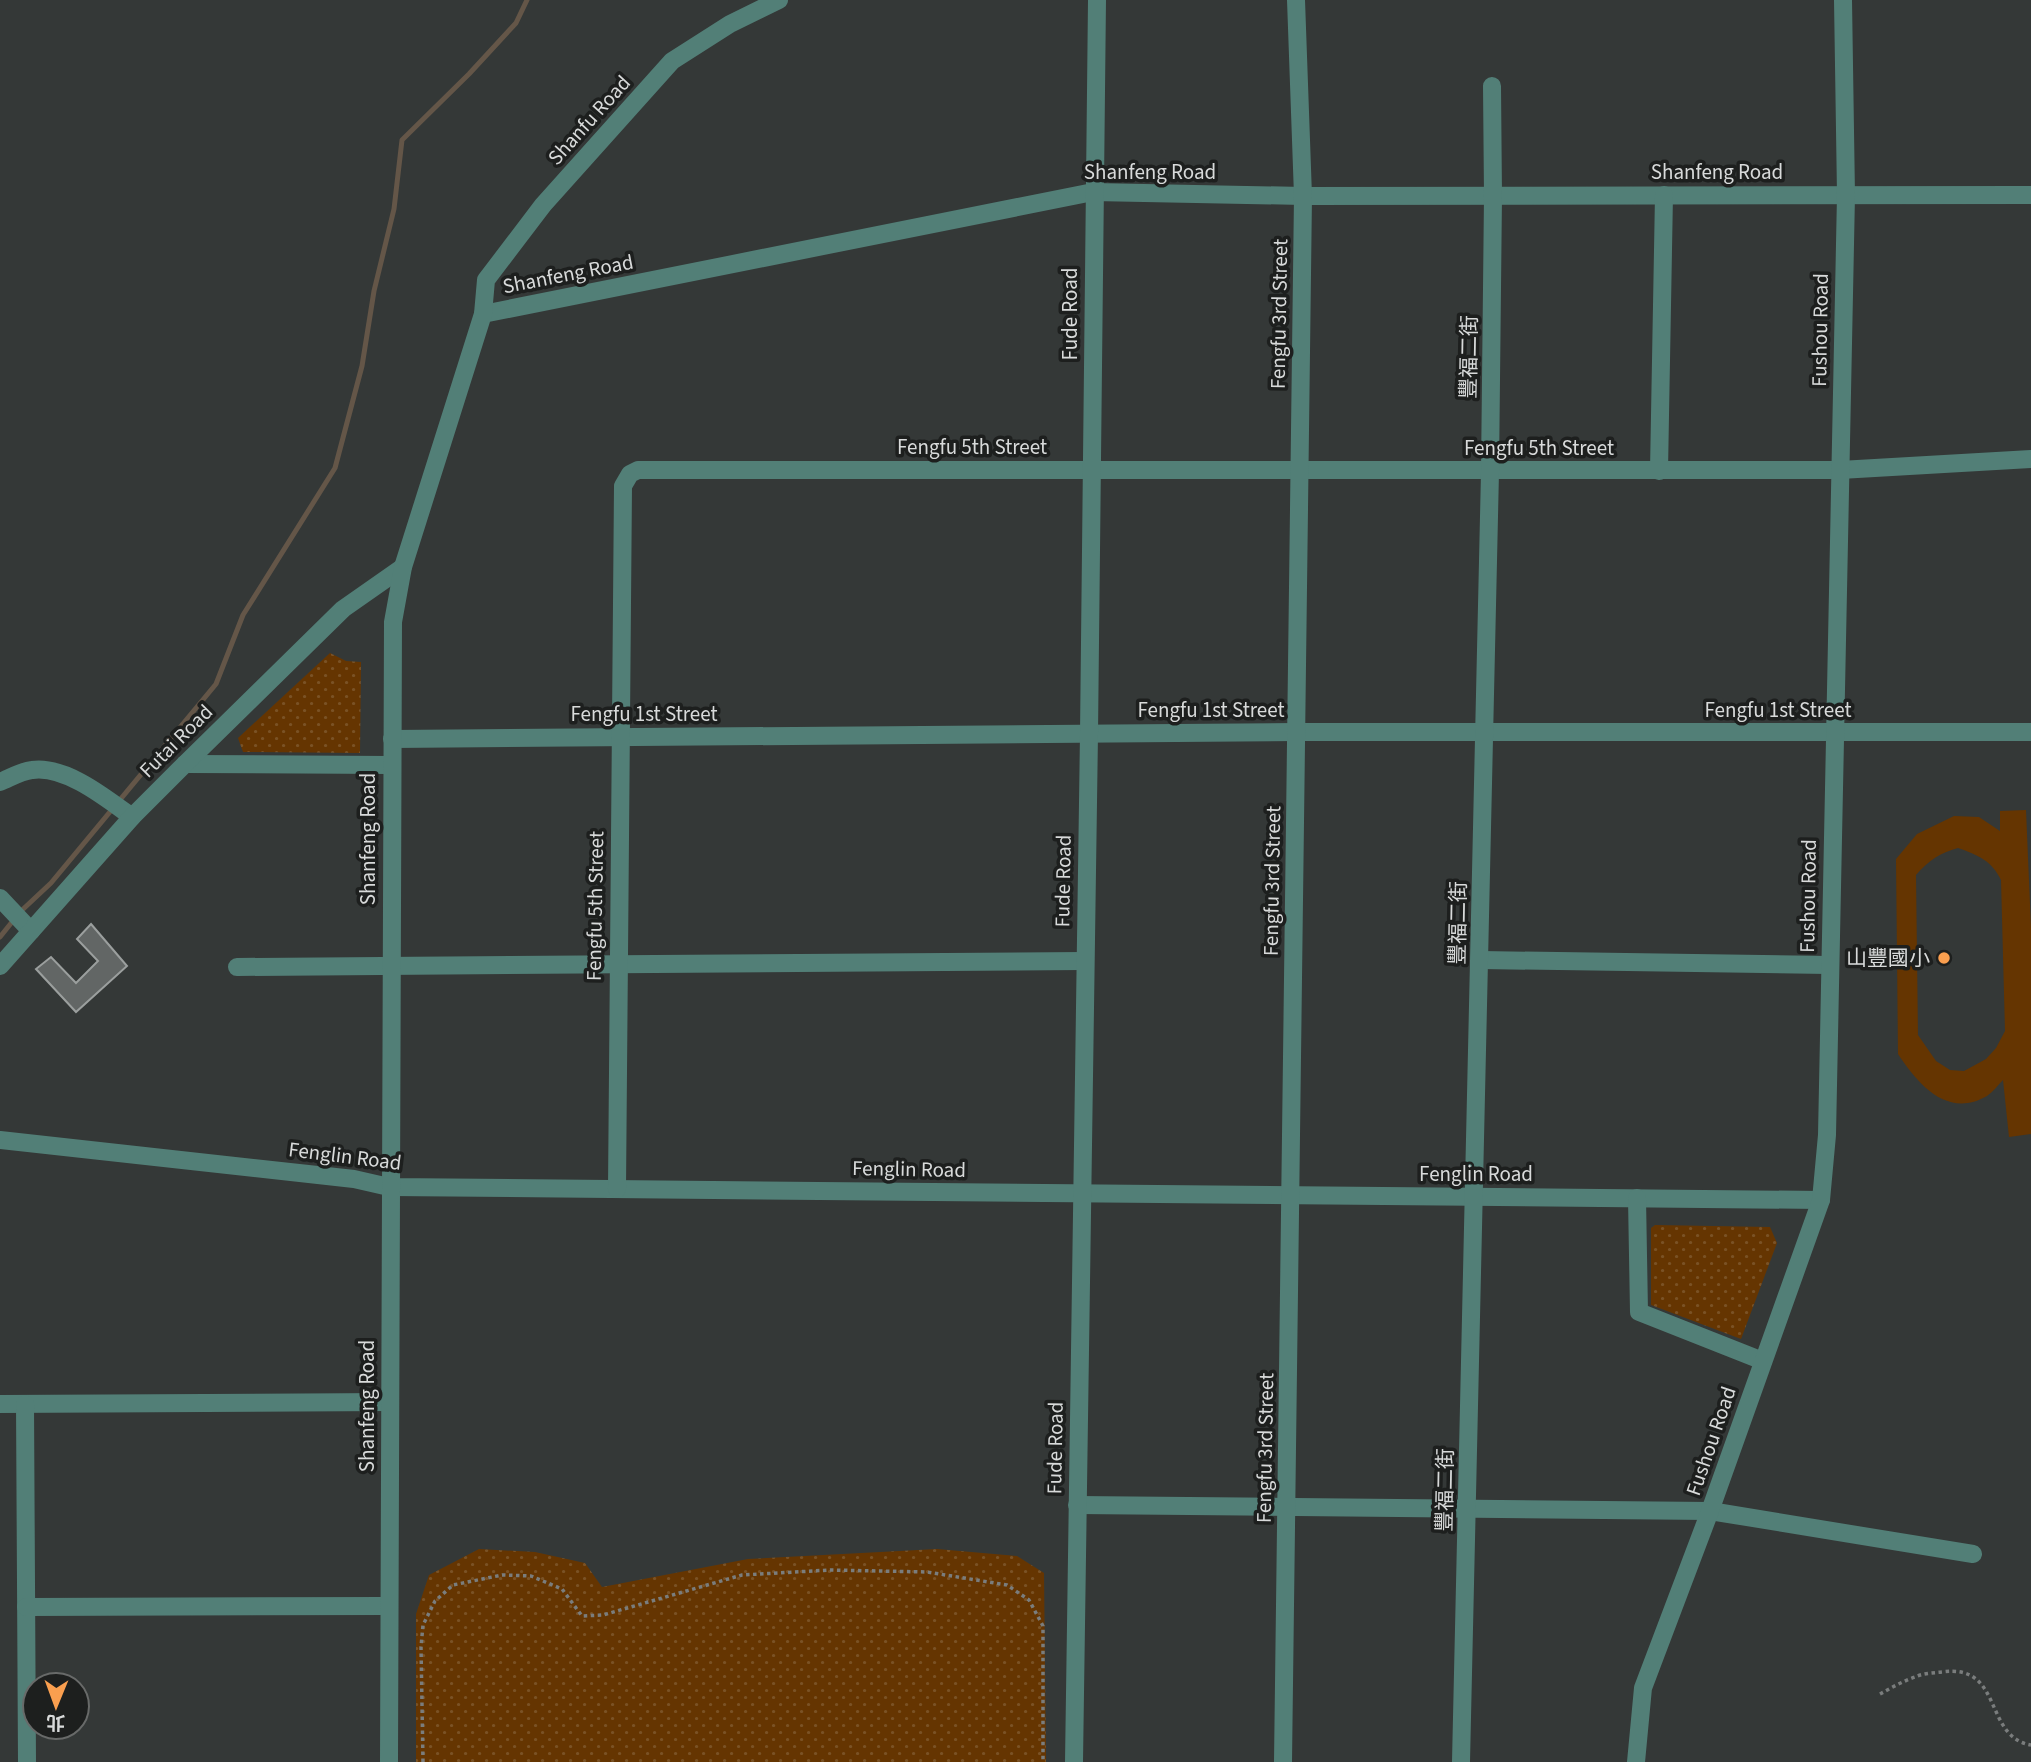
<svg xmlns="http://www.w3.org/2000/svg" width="2031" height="1762" font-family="'Source Sans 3','Noto Sans TC',sans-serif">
  <defs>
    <pattern id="grass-dots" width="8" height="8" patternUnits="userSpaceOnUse" patternTransform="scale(1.75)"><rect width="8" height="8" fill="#653501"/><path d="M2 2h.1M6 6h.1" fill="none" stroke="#7a5225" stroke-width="1.8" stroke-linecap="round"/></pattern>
  </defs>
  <rect width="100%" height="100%" fill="#343837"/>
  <g fill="url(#grass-dots)">
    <path d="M330,653L346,661L361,662L360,753L243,752L238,738Z"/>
    <path d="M1655,1225L1770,1227L1777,1243L1741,1339L1651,1305V1228Z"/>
    <path d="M479,1549L535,1552L585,1563L602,1587L748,1559L937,1549L1017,1556L1044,1573L1046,1762H416V1614L429,1575Z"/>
  </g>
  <path fill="#653501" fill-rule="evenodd" d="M2026,810L2031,928V1134L2009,1137L2003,1080C1998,1085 1993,1092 1987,1096C1947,1119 1918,1084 1898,1054L1896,859L1917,834L1954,816L1979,817L2000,831V811ZM1958,848C1978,855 1992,861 2001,880L2005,1031L1996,1048L1986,1059L1964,1071L1950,1070L1936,1061L1918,1035L1916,875C1929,860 1940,853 1958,848Z"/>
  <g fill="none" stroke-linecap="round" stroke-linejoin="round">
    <path stroke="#645648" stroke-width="5" d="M0,937L20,912L51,883L216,684L243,615L335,468L362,366L374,291L394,209L402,140L469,74L516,23L527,0"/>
  </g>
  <path fill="#626665" stroke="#9b9f9e" stroke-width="2" d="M91,924L127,966L76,1012L36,969L51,957L76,983L98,961L77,939Z"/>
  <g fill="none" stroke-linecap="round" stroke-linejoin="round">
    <g stroke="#7a7d7d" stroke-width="3.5" stroke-dasharray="3.5 3.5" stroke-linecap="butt">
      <path d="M1880,1694C1891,1688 1903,1681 1915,1677C1923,1673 1933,1673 1942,1672C2004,1663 1983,1737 2031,1745"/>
      <path d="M423,1762L421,1647L423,1625L435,1601L453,1585L502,1575L531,1576L562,1589L582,1616L603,1615L742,1575L830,1570L927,1572L1007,1585L1029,1600L1043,1626V1762"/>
    </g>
    <g stroke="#527f77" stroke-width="18">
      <path d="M483,314L1093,192L1303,196L2031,195"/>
      <path d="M1659,471L1664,195"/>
      <path d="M392,739L1296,732H2031"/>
      <path d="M185,764L391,765"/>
      <path d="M0,782C10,778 21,771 32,770C65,765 106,798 132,817"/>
      <path d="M0,898L31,931"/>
      <path d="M1481,960L1829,965"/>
      <path d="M0,966L132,817L185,764L343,609L403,567"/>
      <path d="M237,967L1084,961"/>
      <path d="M0,1140L354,1179L389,1187L1821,1200"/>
      <path d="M617,1189L623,486L630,474L638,470H1840L2031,459"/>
      <path d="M1637,1198L1639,1312L1763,1361"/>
      <path d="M0,1404L390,1402"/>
      <path d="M25,1404L27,1762"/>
      <path d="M1077,1505L1710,1511L1973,1554"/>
      <path d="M26,1607L388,1606"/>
      <path d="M389,1762L393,622L403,567L483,314L486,280L543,205L672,61L730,24L779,0"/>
      <path d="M1074,1762L1089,734L1097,0"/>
      <path d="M1283,1762L1303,196L1296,0"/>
      <path d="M1461,1762L1490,472L1493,196L1492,86"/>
      <path d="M1636,1762L1643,1688L1710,1511L1821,1200L1827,1135L1846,195L1843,0"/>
    </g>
  </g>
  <circle fill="#fa9f4f" stroke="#1d1f1e" stroke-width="2.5" cx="1944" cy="958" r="7"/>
  <g text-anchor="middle" stroke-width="7" stroke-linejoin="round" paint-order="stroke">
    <g font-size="21" fill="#d8dada" stroke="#1d1f1e">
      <text transform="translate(589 120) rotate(-48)" y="7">Shanfu Road</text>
      <text x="1150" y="179">Shanfeng Road</text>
      <text x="1717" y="179">Shanfeng Road</text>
      <text transform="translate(568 274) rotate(-11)" y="7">Shanfeng Road</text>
      <text transform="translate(1070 314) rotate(-90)" y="7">Fude Road</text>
      <text transform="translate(1279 314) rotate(-89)" y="7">Fengfu 3rd Street</text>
      <text transform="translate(1820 330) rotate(-89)" y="7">Fushou Road</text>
      <text transform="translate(1469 357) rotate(-89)" y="7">豐福二街</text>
      <text x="972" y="454">Fengfu 5th Street</text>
      <text x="1539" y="455">Fengfu 5th Street</text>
      <text x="1211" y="717">Fengfu 1st Street</text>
      <text x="1778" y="717">Fengfu 1st Street</text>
      <text x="644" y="721">Fengfu 1st Street</text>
      <text transform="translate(176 741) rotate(-45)" y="7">Futai Road</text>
      <text transform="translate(368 839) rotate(-90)" y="7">Shanfeng Road</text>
      <text transform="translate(1063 881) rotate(-89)" y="7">Fude Road</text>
      <text transform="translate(1272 881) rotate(-89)" y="7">Fengfu 3rd Street</text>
      <text transform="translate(1808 896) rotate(-89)" y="7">Fushou Road</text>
      <text transform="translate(595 906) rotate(-89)" y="7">Fengfu 5th Street</text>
      <text transform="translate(1458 923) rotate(-89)" y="7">豐福二街</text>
      <text transform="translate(345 1156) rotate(7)" y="7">Fenglin Road</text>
      <text transform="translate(909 1169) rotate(1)" y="7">Fenglin Road</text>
      <text x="1476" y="1181">Fenglin Road</text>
      <text transform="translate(367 1406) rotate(-90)" y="7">Shanfeng Road</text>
      <text transform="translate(1711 1441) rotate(-71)" y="7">Fushou Road</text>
      <text transform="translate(1055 1448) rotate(-89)" y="7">Fude Road</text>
      <text transform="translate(1265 1448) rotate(-89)" y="7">Fengfu 3rd Street</text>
      <text transform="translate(1445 1490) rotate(-89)" y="7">豐福二街</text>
    </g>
    <g font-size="21" fill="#d8dada" stroke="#1d1f1e" text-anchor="end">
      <text x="1930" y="965">山豐國小</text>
    </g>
  </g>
  <g transform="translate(56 1706) rotate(181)"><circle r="33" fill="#1d1f1e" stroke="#686a69" stroke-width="2"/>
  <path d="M0-5L12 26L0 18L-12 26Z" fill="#fa9f4f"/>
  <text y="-10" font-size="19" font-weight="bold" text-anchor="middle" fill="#d8dada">北</text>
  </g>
</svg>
